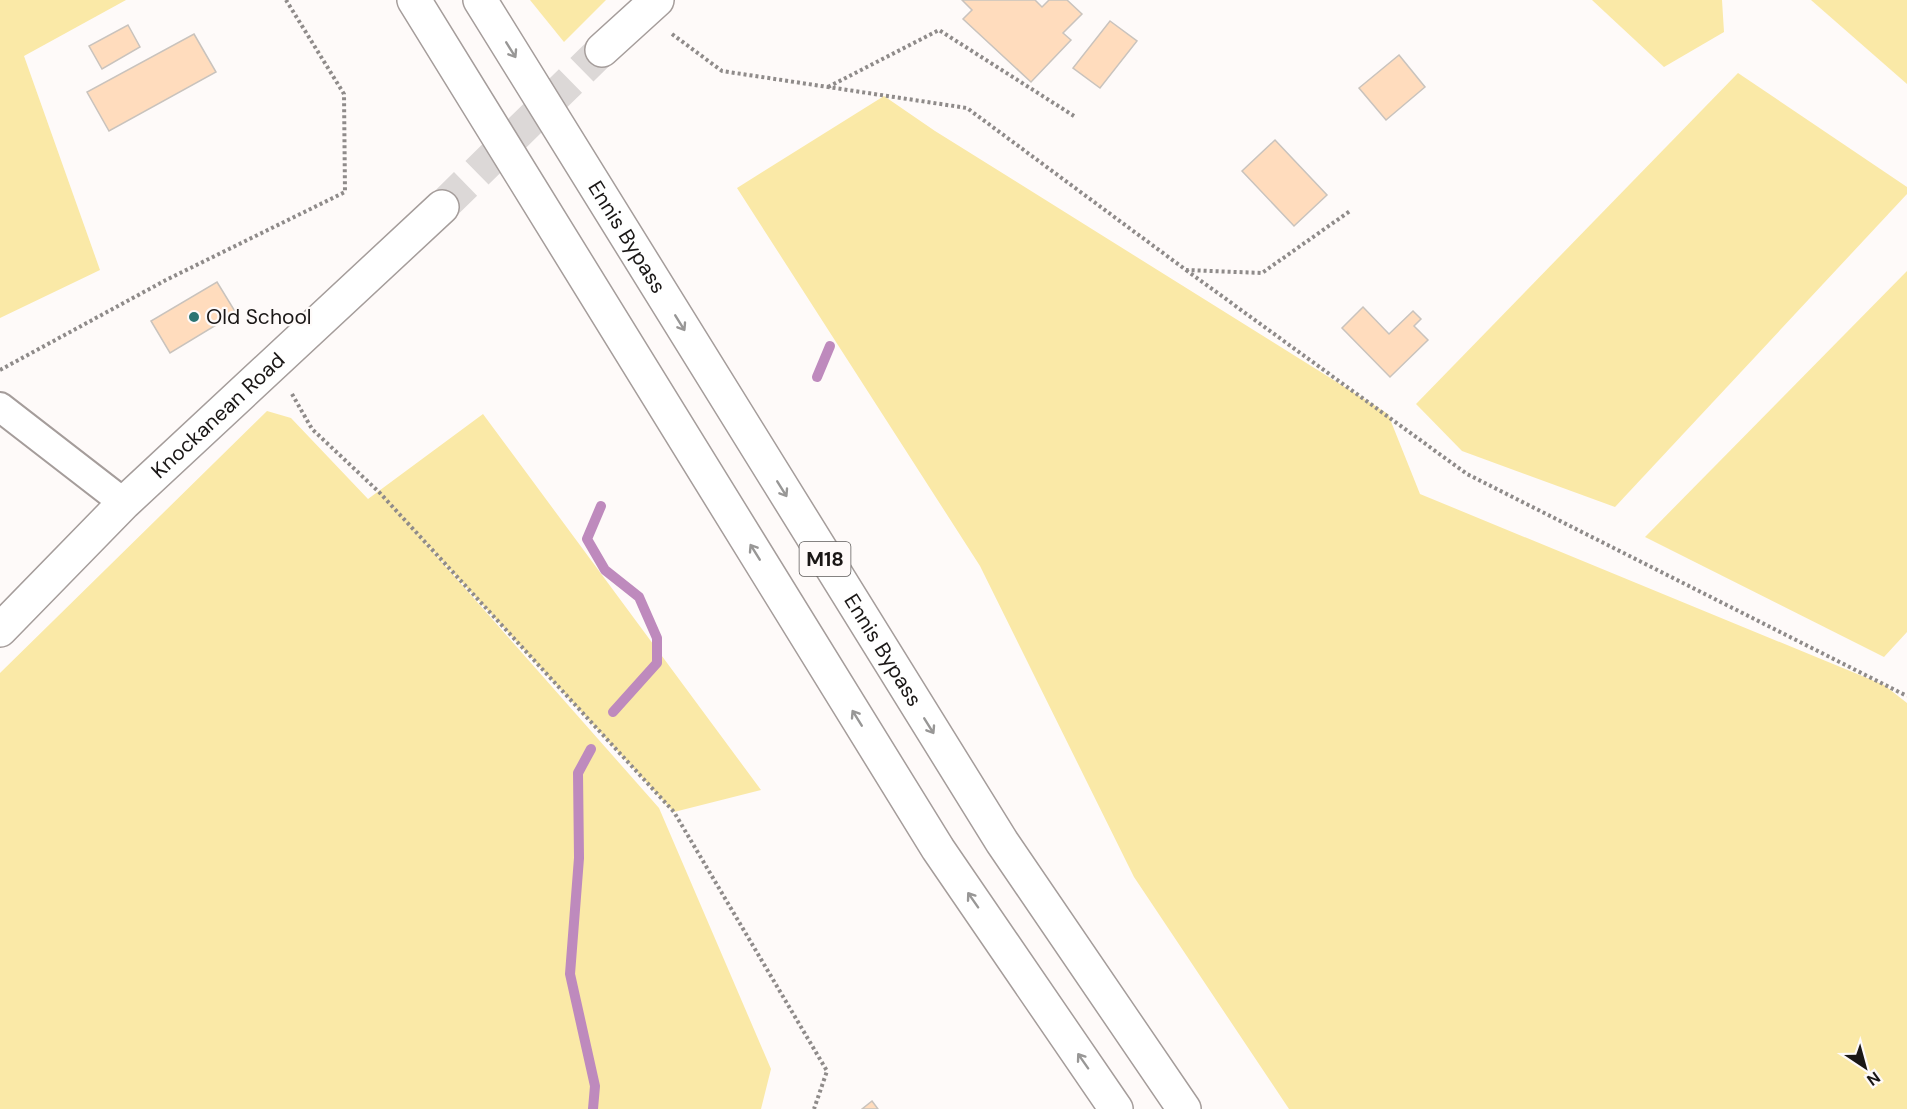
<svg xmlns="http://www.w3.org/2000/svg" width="1907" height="1109" font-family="'DM Sans',sans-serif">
  <rect width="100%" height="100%" fill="#fefaf9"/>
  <g fill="#fae9a7">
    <path d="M0,0H126L24,56L100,270L0,318Z"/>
    <path d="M530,0H606L564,42Z"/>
    <path d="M1592,0H1722L1724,32L1664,67Z"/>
    <path d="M1811,0H1907V84Z"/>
    <path d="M1738,73L1907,187V194L1615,507L1462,451L1416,404Z"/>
    <path d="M884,96L935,131L1388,414L1420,494L1884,685L1907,703V1109H1289L1134,877L980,566L737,188Z"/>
    <path d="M1907,271V632L1884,657L1645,537Z"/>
    <path d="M267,411L291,418L368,499L483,414L761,790L674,812L410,526L659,808L771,1069L761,1109H0V673Z"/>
  </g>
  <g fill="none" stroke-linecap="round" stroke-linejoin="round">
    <g stroke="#be8abd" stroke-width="10">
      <path d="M817,377L830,346"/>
      <path d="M601,506L587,539L605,570L639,597L657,638V663L613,712"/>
      <path d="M591,749L578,773L579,858L570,974L595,1086L593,1109"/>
    </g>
  </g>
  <g fill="#ffdcbd" stroke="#c9c3bd" stroke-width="1.5">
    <path d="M962,0H1035L1042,7L1049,0H1067L1082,14L1063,33L1071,40L1031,82L963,19L972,10Z"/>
    <path d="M1110,21L1137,41L1100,88L1073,68Z"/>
    <path d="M128,25L140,47L102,69L89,46Z"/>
    <path d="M194,34L216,72L109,131L87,92Z"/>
    <path d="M1399,55L1425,87L1386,120L1359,88Z"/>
    <path d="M1275,140L1327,195L1294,226L1242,171Z"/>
    <path d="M217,282L236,313L170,353L151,321Z"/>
    <path d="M1363,307L1389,334L1413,311L1421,319L1414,326L1428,340L1390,377L1342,328Z"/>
    <path d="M872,1101L878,1109H862Z"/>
  </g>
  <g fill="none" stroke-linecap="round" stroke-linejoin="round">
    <path stroke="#dcd8d7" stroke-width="33" stroke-dasharray="33 16" stroke-linecap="butt" d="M442,207L602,50"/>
    <g stroke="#a59d9b" stroke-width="32">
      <path id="minor" d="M0,407L124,503"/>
    </g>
    <g stroke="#a59d9b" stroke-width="36">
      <g id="tertiary">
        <path d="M602,50L657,0"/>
        <path id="s1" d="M0,630L124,503L442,207"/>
      </g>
    </g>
    <g stroke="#a59d9b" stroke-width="36">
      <g id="motorway">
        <path d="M414,0L938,849L1116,1109"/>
        <path id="s2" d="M480,0L1002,842L1184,1109"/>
      </g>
    </g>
    <g stroke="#8f8b8a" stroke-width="4" stroke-dasharray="3 3" stroke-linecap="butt">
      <path d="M672,34L722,71L967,108L1186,270L1262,273L1350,211"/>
      <path d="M828,87L939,30L1074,116"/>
      <path d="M1186,270L1467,474L1907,696"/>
      <path d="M0,370L166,280L345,192L344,94L286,0"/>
      <path d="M292,394L312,429L379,492L674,812L827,1071L814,1109"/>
    </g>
    <use href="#minor" stroke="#fff" stroke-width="28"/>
    <use href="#tertiary" stroke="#fff" stroke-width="33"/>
    <use href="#motorway" stroke="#fff" stroke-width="33"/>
  </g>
  <defs><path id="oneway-shaft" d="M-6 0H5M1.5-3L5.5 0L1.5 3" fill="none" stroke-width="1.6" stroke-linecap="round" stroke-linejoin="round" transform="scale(1.5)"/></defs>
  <g stroke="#989796">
    <use href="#oneway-shaft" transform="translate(511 50) rotate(58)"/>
    <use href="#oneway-shaft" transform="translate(680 323) rotate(58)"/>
    <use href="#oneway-shaft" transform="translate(782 489) rotate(58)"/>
    <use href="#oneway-shaft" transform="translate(755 552) rotate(-122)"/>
    <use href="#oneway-shaft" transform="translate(857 718) rotate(-122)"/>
    <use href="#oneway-shaft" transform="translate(929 726) rotate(58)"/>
    <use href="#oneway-shaft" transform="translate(973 900) rotate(-125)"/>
    <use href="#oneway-shaft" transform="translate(1083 1061) rotate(-125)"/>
  </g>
  <circle fill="#2a7472" stroke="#fefaf9" stroke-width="2" cx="194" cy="317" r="6"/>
  <g text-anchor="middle" stroke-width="4.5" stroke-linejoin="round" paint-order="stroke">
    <rect fill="#fefaf9" stroke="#5e5b5a" stroke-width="1.5" x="799.5" y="542" width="51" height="34" rx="4.5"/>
    <g font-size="20" font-weight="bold" fill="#1a1716">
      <text x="825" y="566">M18</text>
    </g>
    <g font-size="21" fill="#1a1716" stroke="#fefaf9">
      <text dy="7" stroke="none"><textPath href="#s2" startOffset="279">Ennis Bypass</textPath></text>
      <text dy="7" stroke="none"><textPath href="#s1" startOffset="306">Knockanean Road</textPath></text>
      <text dy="7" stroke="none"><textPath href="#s2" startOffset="765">Ennis Bypass</textPath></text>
    </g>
    <g font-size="21" fill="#1a1716" stroke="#fefaf9" text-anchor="start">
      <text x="206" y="324">Old School</text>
    </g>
  </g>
  <g transform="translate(1865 1067) rotate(144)" stroke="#fefaf9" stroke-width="4.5" paint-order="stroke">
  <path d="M0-4.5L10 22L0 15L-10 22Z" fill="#1a1716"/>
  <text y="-9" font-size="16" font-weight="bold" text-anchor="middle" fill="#1a1716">N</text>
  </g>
</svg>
